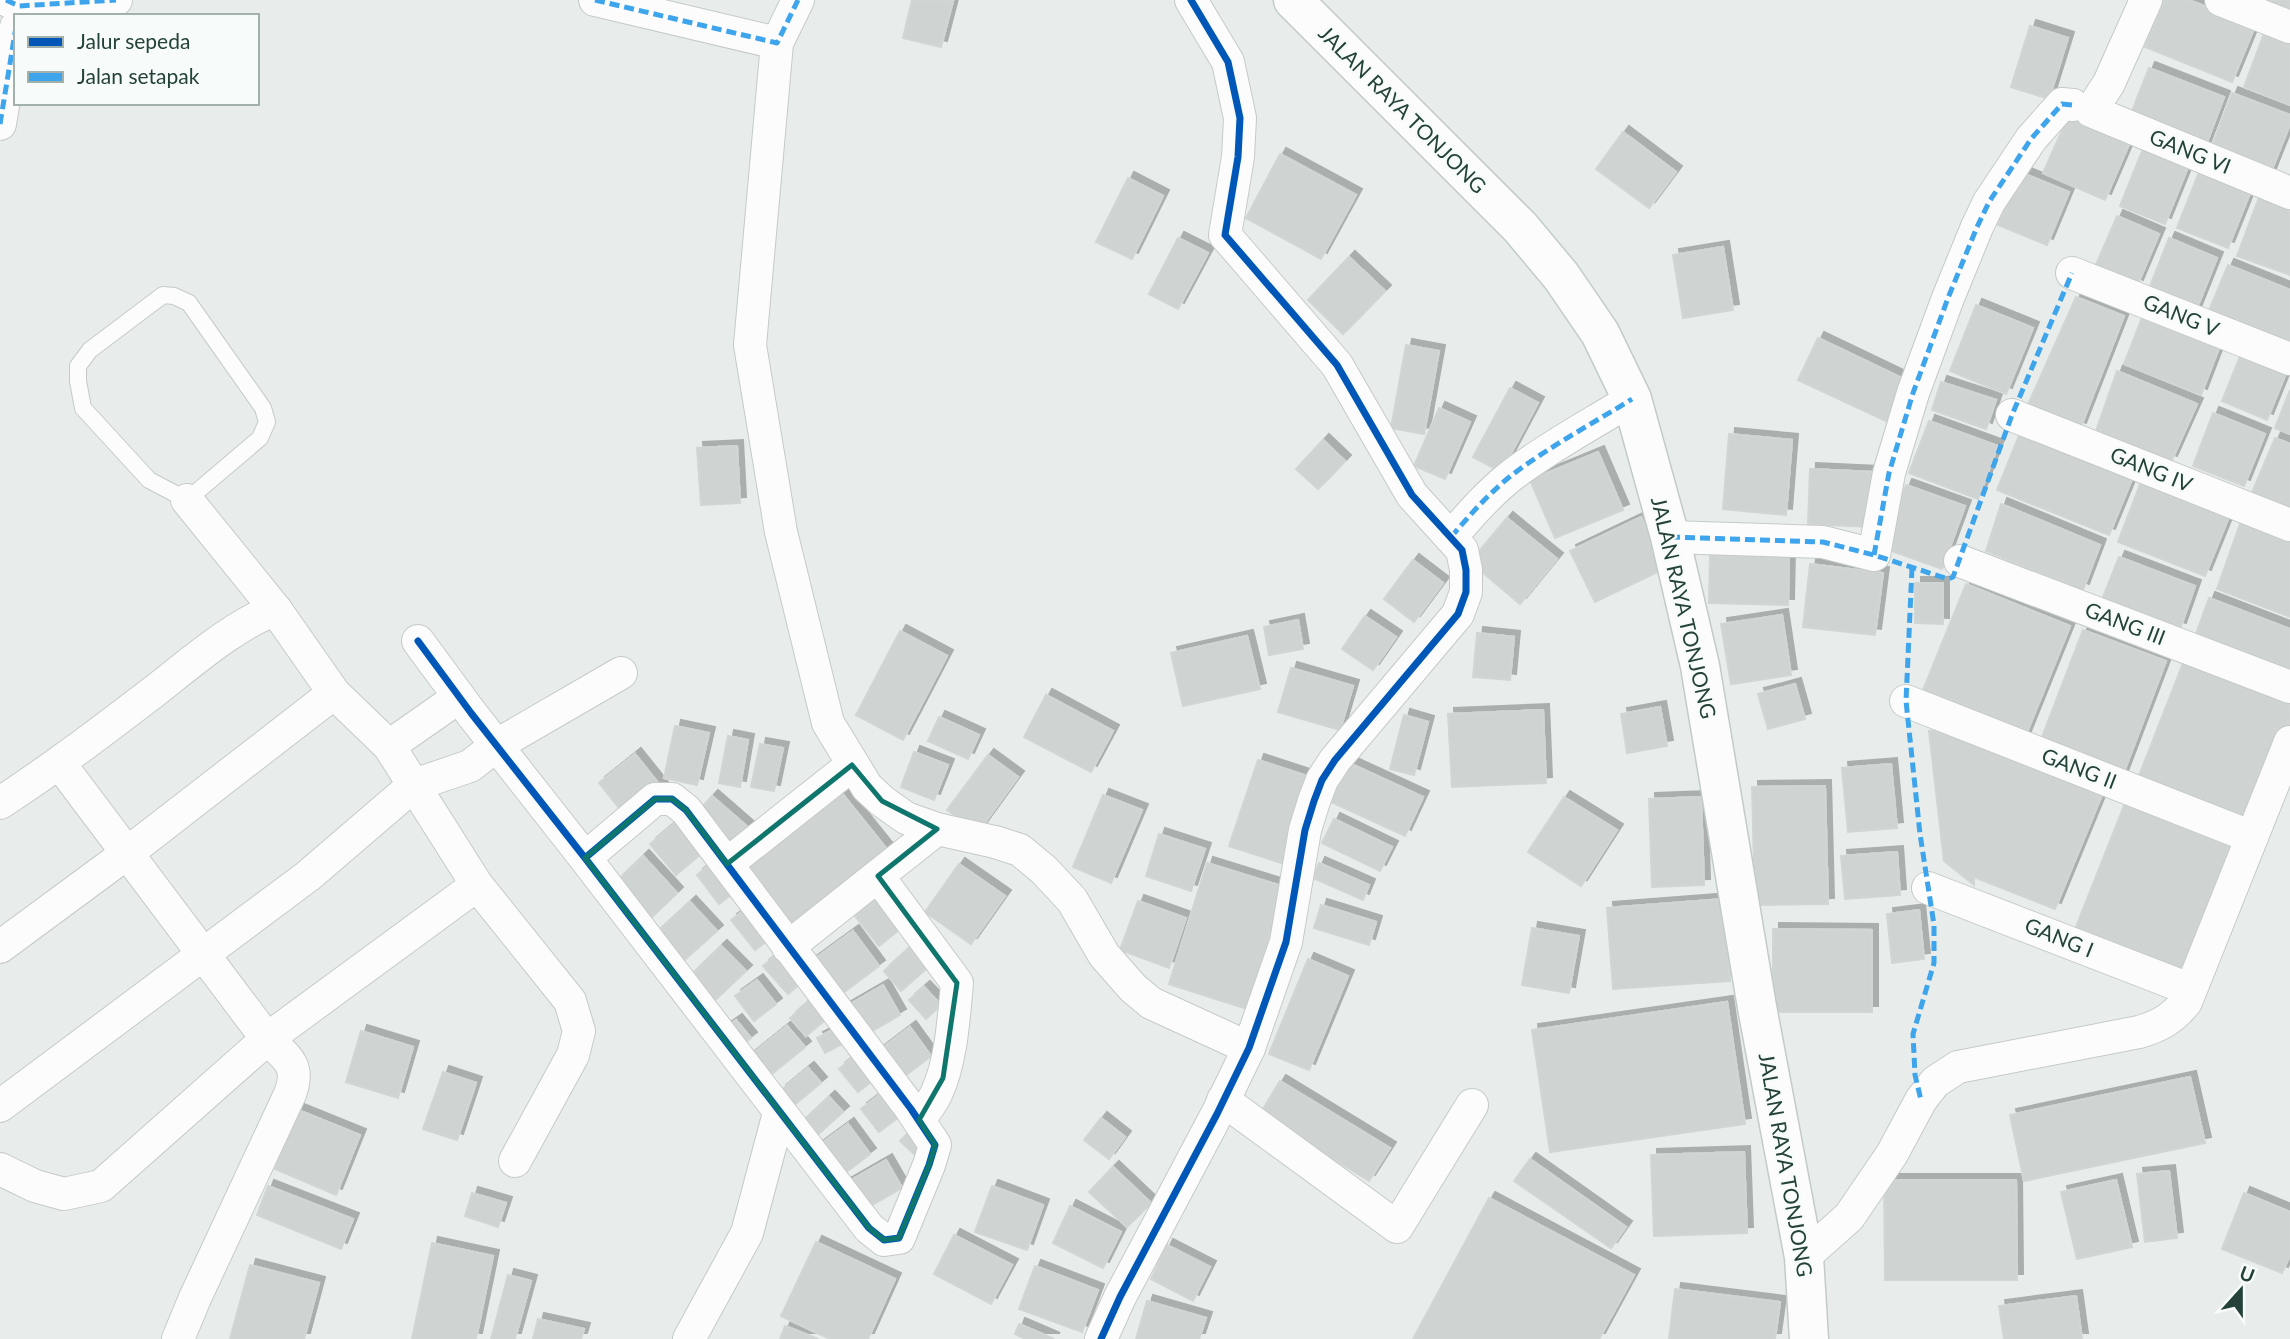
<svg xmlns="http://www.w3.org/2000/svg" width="2290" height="1339" font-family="Lato,sans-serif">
  <defs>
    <filter id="shadow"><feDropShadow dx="6" dy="-6" stdDeviation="0" flood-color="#0004"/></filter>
  </defs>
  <rect width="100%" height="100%" fill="#e8edeb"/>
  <g fill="#cfd4d2" stroke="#d1d6d4" stroke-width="2" filter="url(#shadow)">
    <path d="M912,0L953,1L941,47L903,38Z"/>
    <path d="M2164,0H2189L2255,26L2232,82L2145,47Z"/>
    <path d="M2268,0H2290V16L2266,4Z"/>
    <path d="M2030,26L2068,38L2049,99L2011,87Z"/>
    <path d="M2265,31L2290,40V105L2244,87Z"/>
    <path d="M2149,68L2224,97L2204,150L2128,121Z"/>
    <path d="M2232,93L2290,115V124L2269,177L2209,154Z"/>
    <path d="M2072,108L2133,135L2105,200L2043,173Z"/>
    <path d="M1623,132L1676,172L1649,208L1596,169Z"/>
    <path d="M2145,144L2190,162L2165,224L2120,206Z"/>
    <path d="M1280,154L1356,195L1321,259L1246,218Z"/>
    <path d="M2201,167L2252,188L2228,248L2177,228Z"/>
    <path d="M2020,172L2069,192L2047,245L1998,225Z"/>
    <path d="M1128,178L1163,196L1132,259L1096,242Z"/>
    <path d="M2261,192L2290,203V275L2237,256Z"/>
    <path d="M2117,216L2159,234L2137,286L2095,267Z"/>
    <path d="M1178,238L1208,253L1178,309L1149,294Z"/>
    <path d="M2169,238L2217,258L2195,313L2147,294Z"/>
    <path d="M1723,247L1733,310L1683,318L1673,255Z"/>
    <path d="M1349,257L1385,291L1343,334L1308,300Z"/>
    <path d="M2228,265L2290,290V347L2208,313Z"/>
    <path d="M2076,297L2124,316L2080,429L2027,407Z"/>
    <path d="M1976,305L2033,328L2006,394L1950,371Z"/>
    <path d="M2145,310L2222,340L2201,395L2124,364Z"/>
    <path d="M1818,338L1910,382L1890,423L1798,380Z"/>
    <path d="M1406,345L1439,351L1424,434L1391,428Z"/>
    <path d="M2243,349L2288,368L2267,420L2222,401Z"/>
    <path d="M2117,371L2197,404L2171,462L2096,431Z"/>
    <path d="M1941,382L1996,400L1986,429L1932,410Z"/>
    <path d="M1510,388L1538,403L1501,472L1473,457Z"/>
    <path d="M2290,390V434L2275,428Z"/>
    <path d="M1439,408L1470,422L1445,479L1414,466Z"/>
    <path d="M2213,413L2265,434L2244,486L2193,466Z"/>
    <path d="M1929,421L1998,446L1978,499L1909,473Z"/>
    <path d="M2020,433L2132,479L2109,535L1997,490Z"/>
    <path d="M1729,434L1792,440L1786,515L1723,509Z"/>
    <path d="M2275,438L2290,444V512L2251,495Z"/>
    <path d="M1323,440L1345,461L1318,489L1296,469Z"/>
    <path d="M737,446L740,503L701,505L697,448Z"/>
    <path d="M1598,452L1623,510L1555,538L1530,480Z"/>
    <path d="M1810,469L1873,472L1871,527L1808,524Z"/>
    <path d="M2142,479L2230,514L2205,576L2118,542Z"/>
    <path d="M1906,485L1965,506L1942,569L1883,548Z"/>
    <path d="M2001,504L2100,545L2083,590L1986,551Z"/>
    <path d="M1641,517L1666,568L1595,602L1570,551Z"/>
    <path d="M1507,518L1557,559L1520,604L1470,562Z"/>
    <path d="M2241,521L2290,541V617L2217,589Z"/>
    <path d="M1710,554L1789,556L1788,605L1709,603Z"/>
    <path d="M2119,557L2195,586L2180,629L2101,602Z"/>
    <path d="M1413,560L1443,583L1414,622L1384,599Z"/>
    <path d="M1810,564L1883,573L1875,635L1803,627Z"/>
    <path d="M1915,583H1943V624L1915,623Z"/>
    <path d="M1966,584L2070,626L2023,742L1919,700Z"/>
    <path d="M2209,598L2290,629V674L2196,634Z"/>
    <path d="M1782,615L1791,675L1731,684L1721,624Z"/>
    <path d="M1365,616L1396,637L1373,670L1342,649Z"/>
    <path d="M1298,620L1303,649L1269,655L1264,627Z"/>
    <path d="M2083,630L2166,661L2122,777L2039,745Z"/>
    <path d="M900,631L947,656L903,740L856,715Z"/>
    <path d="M1477,633L1514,637L1510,680L1473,677Z"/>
    <path d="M1247,636L1260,689L1183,706L1171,653Z"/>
    <path d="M2183,663L2290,705V721L2247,830L2135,786Z"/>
    <path d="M1291,668L1353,686L1340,730L1278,712Z"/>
    <path d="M1795,684L1805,719L1768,729L1758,694Z"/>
    <path d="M1046,695L1113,731L1091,772L1024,737Z"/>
    <path d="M1660,707L1667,746L1627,753L1621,714Z"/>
    <path d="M1543,710L1546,783L1452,787L1448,714Z"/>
    <path d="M1404,715L1428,722L1414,775L1390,769Z"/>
    <path d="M939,717L979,735L968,759L928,741Z"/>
    <path d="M1941,721L2106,785L2055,909L1974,877V885L1944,861L1929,731H1937Z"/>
    <path d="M675,726L709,733L697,785L664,778Z"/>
    <path d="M728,736L748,740L740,787L719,783Z"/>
    <path d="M760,744L783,748L774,791L751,787Z"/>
    <path d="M914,752L948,765L934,800L901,787Z"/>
    <path d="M635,754L663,789L627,818L599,783Z"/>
    <path d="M988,755L1018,777L978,832L947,810Z"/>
    <path d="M1258,760L1313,778L1284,864L1229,846Z"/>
    <path d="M1349,763L1423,797L1405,836L1331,802Z"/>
    <path d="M1891,764L1897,828L1848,832L1842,768Z"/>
    <path d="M836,786L890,853L794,930L740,864Z"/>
    <path d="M1825,786L1828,904L1755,905L1752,787Z"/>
    <path d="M1103,795L1142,810L1111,883L1073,867Z"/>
    <path d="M712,796L750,829L734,847L696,814Z"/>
    <path d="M1564,797L1617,830L1581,886L1528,852Z"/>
    <path d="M1701,797L1704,885L1652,887L1649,799Z"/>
    <path d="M2125,803L2239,849L2188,978L2074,932Z"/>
    <path d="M681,818L707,849L676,875L650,844Z"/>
    <path d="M1334,819L1392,847L1380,871L1322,843Z"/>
    <path d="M1159,834L1205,849L1191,891L1146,876Z"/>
    <path d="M1897,852L1900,895L1845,899L1841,856Z"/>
    <path d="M643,856L677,893L652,917L617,881Z"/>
    <path d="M713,862L736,891L719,904L697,875Z"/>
    <path d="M1207,863L1285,887L1247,1009L1169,984Z"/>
    <path d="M1319,863L1369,885L1363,900L1313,878Z"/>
    <path d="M959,864L1005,896L971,944L925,912Z"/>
    <path d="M875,899L900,929L879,946L855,916Z"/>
    <path d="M1723,899L1730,981L1613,989L1607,908Z"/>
    <path d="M1138,901L1186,918L1169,968L1120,950Z"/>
    <path d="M690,902L717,931L680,964L654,935Z"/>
    <path d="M1321,905L1376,922L1369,945L1314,928Z"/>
    <path d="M749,907L772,937L755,950L731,920Z"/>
    <path d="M1919,910L1924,959L1892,963L1887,914Z"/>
    <path d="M1532,928L1579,936L1569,993L1522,985Z"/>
    <path d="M1773,929L1872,930V1012H1773Z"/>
    <path d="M853,931L879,966L836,998L809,963Z"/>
    <path d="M914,944L932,964L901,991L884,971Z"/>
    <path d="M721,946L746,971L712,1003L688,978Z"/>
    <path d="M782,950L806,979L788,994L763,966Z"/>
    <path d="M1308,959L1348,976L1309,1070L1269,1054Z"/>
    <path d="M757,980L776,1004L754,1021L735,996Z"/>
    <path d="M883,985L900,1015L862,1037L845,1007Z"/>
    <path d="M924,987L941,1005L926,1019L909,1000Z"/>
    <path d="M814,997L830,1016L806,1036L790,1018Z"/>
    <path d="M1727,1002L1745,1124L1550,1152L1532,1030Z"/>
    <path d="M736,1020L751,1038L734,1051L719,1032Z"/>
    <path d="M787,1026L805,1047L763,1081L745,1060Z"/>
    <path d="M840,1026L848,1041L825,1053L817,1038Z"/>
    <path d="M910,1027L931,1056L897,1082L876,1053Z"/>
    <path d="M361,1031L413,1047L398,1098L346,1082Z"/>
    <path d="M857,1054L876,1078L858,1092L839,1069Z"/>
    <path d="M808,1068L821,1083L793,1106L780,1091Z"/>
    <path d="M443,1072L476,1083L457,1140L423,1129Z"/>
    <path d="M2190,1077L2205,1143L2024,1181L2010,1115Z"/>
    <path d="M1280,1081L1390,1148L1369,1181L1260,1114Z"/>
    <path d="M886,1090L904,1113L879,1132L861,1109Z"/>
    <path d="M829,1097L843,1112L814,1138L800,1124Z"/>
    <path d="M298,1110L360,1135L336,1195L275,1169Z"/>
    <path d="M1101,1118L1125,1137L1109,1159L1084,1140Z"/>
    <path d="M848,1124L870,1154L841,1176L818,1146Z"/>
    <path d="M912,1129L926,1142L914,1154L900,1141Z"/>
    <path d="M1744,1152L1747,1233L1654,1236L1651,1155Z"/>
    <path d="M1530,1159L1626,1227L1611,1248L1514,1181Z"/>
    <path d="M886,1160L902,1188L862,1211L846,1183Z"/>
    <path d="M1113,1167L1151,1203L1127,1227L1089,1192Z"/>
    <path d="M2169,1171L2177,1238L2145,1242L2137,1174Z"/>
    <path d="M1884,1180H2016L2017,1280H1885Z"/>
    <path d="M2116,1180L2132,1247L2077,1259L2061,1192Z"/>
    <path d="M268,1186L353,1219L341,1249L257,1215Z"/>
    <path d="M992,1186L1043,1205L1027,1250L975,1232Z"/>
    <path d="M472,1193L506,1203L498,1227L465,1216Z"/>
    <path d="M2244,1193L2290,1212V1255L2282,1273L2222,1249Z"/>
    <path d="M1489,1198L1634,1275L1599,1339H1413Z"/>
    <path d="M1070,1206L1121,1232L1103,1268L1053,1243Z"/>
    <path d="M954,1235L1012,1265L991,1304L934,1274Z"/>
    <path d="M816,1242L895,1279L868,1339H830L781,1316Z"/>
    <path d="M432,1243L493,1256L476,1339H412Z"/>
    <path d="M1167,1245L1210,1267L1193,1301L1151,1279Z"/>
    <path d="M250,1265L319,1283L304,1339H230Z"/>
    <path d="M1035,1266L1098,1290L1082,1332L1019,1309Z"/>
    <path d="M508,1275L531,1281L515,1339H491Z"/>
    <path d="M1675,1289L1780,1302L1775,1339H1669Z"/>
    <path d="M2076,1296L2082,1339H2004L1999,1306Z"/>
    <path d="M1147,1301L1206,1318L1199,1339H1136Z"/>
    <path d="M538,1319L584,1329L581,1339H533Z"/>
    <path d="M1019,1324L1054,1339H1025L1015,1334Z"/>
    <path d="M785,1326L818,1339H780Z"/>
  </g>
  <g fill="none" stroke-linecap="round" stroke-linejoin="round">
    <g stroke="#c5cac8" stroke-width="18">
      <path id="service" d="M163,295L174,296L189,303L263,408L267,422L260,438L187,500L149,480L83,408L78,381V366L90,350Z"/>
    </g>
    <g stroke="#c5cac8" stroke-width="34">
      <g id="minor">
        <path d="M6,0L19,6L116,0"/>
        <path d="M595,0L777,43"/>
        <path d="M798,0L777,43L750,345L781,532L828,723L867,787L882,801L906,818L937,829L995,842L1020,850L1044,870L1072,900L1104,955L1133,988L1151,1003L1249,1048"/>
        <path d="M2146,0L2109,83L2091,111L2290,193"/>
        <path d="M2221,0L2290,27"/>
        <path d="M0,124L16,27"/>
        <path d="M2072,273L2290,359"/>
        <path d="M2012,415L2290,525"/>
        <path d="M187,500L276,610L334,693L389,746L477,885L570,1001L579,1031L573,1055L515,1161"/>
        <path d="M1451,537C1470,515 1489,493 1512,475C1550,446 1592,424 1632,399"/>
        <path d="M1670,537L1823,542L1874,555L1889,473L1913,393L1948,298L1977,227L1989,202L2031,139L2062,104L2073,105"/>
        <path d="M1960,561L2290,687"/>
        <path d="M418,641L471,713L585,858L869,1228L884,1240L899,1238L929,1165L935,1145L911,1109L686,810L672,799H655L585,858"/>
        <path d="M1906,701L2252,837"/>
        <path d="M389,746L459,697"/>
        <path d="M60,764L267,1039C287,1058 301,1065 290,1094L195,1298L178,1339"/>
        <path d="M0,803C54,768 105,729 156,690C188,665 239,621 276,610"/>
        <path d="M727,864L852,765"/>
        <path d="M878,876L957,983C954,1017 951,1062 937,1092C933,1102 925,1111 919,1120"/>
        <path d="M1928,888L2189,989"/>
        <path d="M0,947L126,854L334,693"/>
        <path d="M788,947L937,829"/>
        <path d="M1223,1100L1397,1227L1472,1105"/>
        <path d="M0,1106L308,876L414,785L470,766L497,745L621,673"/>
        <path d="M0,1169L35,1186L64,1194L101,1186L267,1039L477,885"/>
        <path d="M1804,1257L1849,1217L1892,1154L1921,1100L1935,1082L1958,1067L2139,1032C2160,1026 2172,1019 2186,1002L2290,742"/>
        <path d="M689,1339L747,1233L779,1113"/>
        <path d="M1101,1339L1120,1297L1217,1114L1249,1048L1286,942L1305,830L1314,801L1322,780L1335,760L1458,614L1466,592V570L1462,550L1412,495L1337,365L1225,235L1238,157L1240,118L1228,62L1191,0"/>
      </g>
    </g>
    <g stroke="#c3cbc8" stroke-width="41">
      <path id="secondary" d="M1293,0L1520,227L1561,276L1600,333L1632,399L1670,537L1700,666L1757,1007L1804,1257L1809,1339"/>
    </g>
    <use href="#service" stroke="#fcfcfc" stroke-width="16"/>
    <use href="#minor" stroke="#fcfcfc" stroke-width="32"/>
    <use href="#secondary" stroke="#fcfcfc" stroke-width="38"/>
    <g stroke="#3ea4ec" stroke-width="5" stroke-dasharray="10 5" stroke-linecap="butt">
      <path d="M6,0L19,6L116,0"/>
      <path d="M595,0L777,43L798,0"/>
      <path d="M0,124L16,27"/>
      <path d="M1451,537C1470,515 1489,493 1512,475C1550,446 1592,424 1632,399"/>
      <path d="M1670,537L1823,542L1874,555L1948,579L1953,577L2012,415L2072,273"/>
      <path d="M1874,555L1889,473L1913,393L1948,298L1977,227L1989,202L2031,139L2062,104L2073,105"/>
      <path d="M1912,568L1906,701L1920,834L1934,925V963L1913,1034L1915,1075L1921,1100"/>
    </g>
    <g stroke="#f7fbf9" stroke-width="11">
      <g id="cycleway">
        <path d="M418,641L471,713L585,858L869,1228L884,1240L899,1238L929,1165L935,1145L911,1109L686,810L672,799H655L585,858"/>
        <path d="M1101,1339L1120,1297L1217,1114L1249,1048L1286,942L1305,830L1314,801L1322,780L1335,760L1458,614L1466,592V570L1462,550L1412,495L1337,365L1225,235L1238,157L1240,118L1228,62L1191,0"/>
      </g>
    </g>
    <use href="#cycleway" stroke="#0057b8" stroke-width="7"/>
  </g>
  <path fill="none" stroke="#0f766e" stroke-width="5" stroke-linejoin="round" d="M852,765L882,801L937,829L878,876L957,983L943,1078L919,1120L935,1145L929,1165L899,1238L884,1240L869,1228L585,858L655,799H672L686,810L727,864Z"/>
  <g text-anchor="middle" stroke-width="5" stroke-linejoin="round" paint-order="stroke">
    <g font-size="21" fill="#24423a" stroke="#f7fbf9">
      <text transform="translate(1402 110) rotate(45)" y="7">JALAN RAYA TONJONG</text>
      <text transform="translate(2190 152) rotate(22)" y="7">GANG VI</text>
      <text transform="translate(2181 316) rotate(22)" y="7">GANG V</text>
      <text transform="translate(2151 470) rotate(22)" y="7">GANG IV</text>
      <text transform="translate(1683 608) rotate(77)" y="7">JALAN RAYA TONJONG</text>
      <text transform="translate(2125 624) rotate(21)" y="7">GANG III</text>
      <text transform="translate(2079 769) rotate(21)" y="7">GANG II</text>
      <text transform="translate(2059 938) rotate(22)" y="7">GANG I</text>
      <text transform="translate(1785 1165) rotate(80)" y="7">JALAN RAYA TONJONG</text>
    </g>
  </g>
  <rect x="14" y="14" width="245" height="91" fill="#f7fbf9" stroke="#a3b1ad" stroke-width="2"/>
  <rect x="28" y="37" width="35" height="10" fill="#0057b8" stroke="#a3b1ad" stroke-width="2"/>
  <text x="77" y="49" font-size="21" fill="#24423a">Jalur sepeda</text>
  <rect x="28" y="72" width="35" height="10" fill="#3ea4ec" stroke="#a3b1ad" stroke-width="2"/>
  <text x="77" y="84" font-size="21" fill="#24423a">Jalan setapak</text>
  <g transform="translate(2241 1290) rotate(21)" stroke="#f7fbf9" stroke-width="5" paint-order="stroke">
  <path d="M0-5L12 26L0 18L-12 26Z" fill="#24423a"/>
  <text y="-10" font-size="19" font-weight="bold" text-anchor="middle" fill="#24423a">U</text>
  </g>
</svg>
